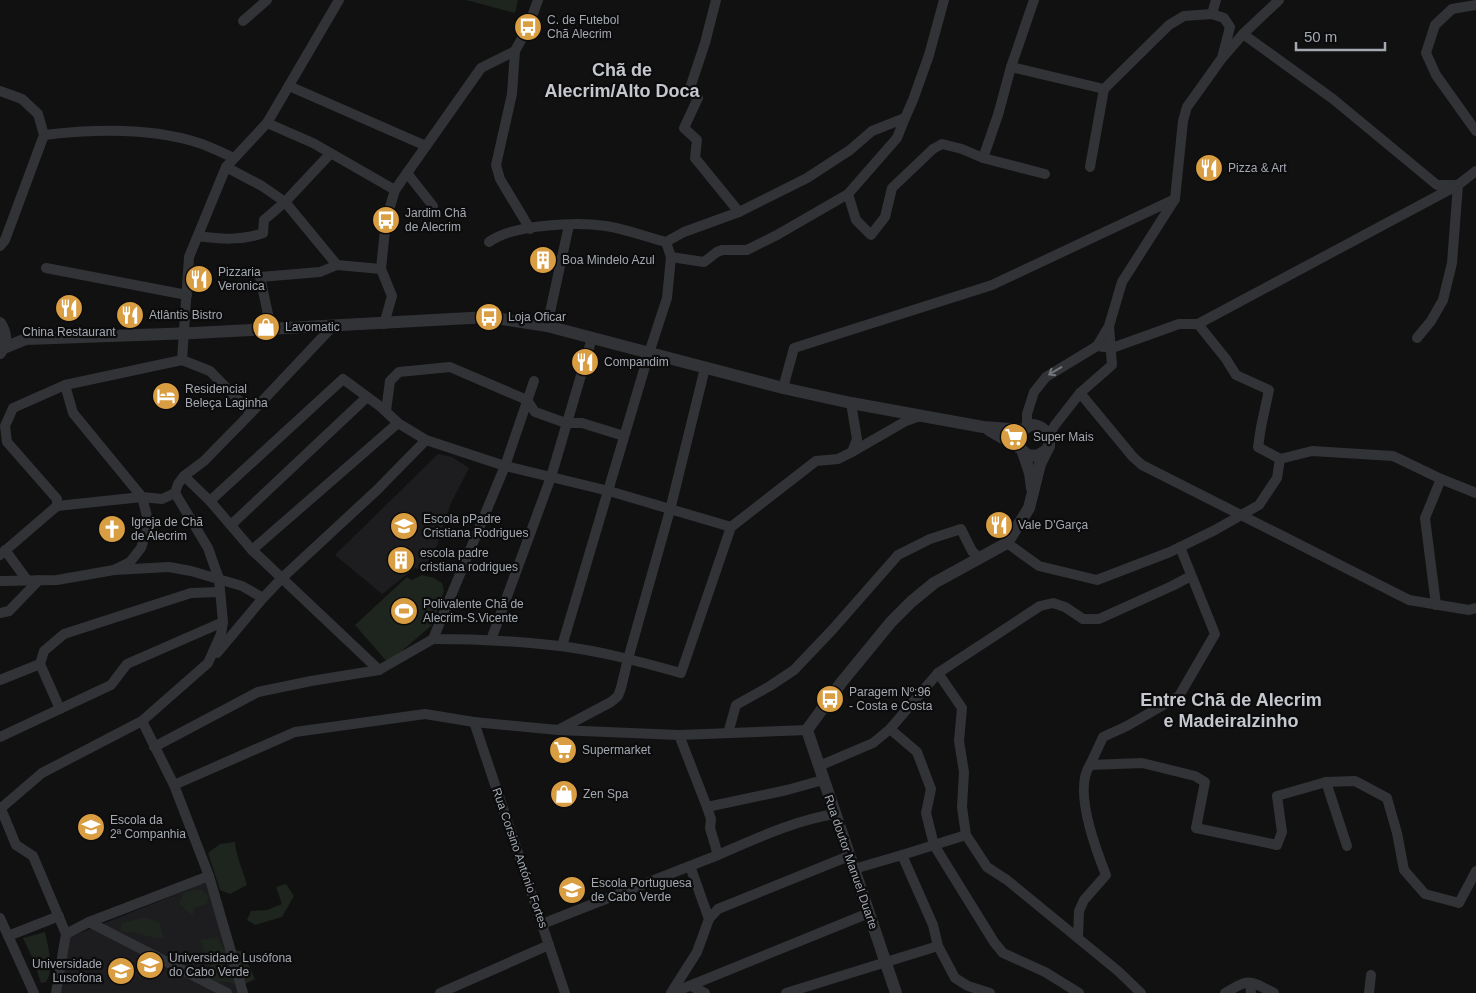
<svg xmlns="http://www.w3.org/2000/svg" width="1476" height="993" font-family="Arial,sans-serif">
  <rect width="100%" height="100%" fill="#111112"/>
  <g fill="#1d1d1f">
    <path d="M438,454L452,457L469,468L451,503L436,548L423,570L415,568L382,594L335,555Z"/>
    <path d="M207,882L244,993H59L70,937Z"/>
  </g>
  <g fill="#1e241e">
    <path d="M466,0H518L515,13Z"/>
    <path d="M422,575L434,578L442,583L444,591L432,625L388,663L355,625L407,577L412,580Z"/>
    <path d="M235,842C236,857 243,870 247,885L230,894L220,890L208,853L220,844Z"/>
    <path d="M286,884L294,896L282,917L255,925L247,920L251,911L267,910L282,904L276,887Z"/>
    <path d="M201,889L209,897L207,904L194,908L193,916L179,904L184,892Z"/>
    <path d="M145,917L160,923L164,939C154,939 146,935 136,933C131,932 126,933 120,931L122,923Z"/>
    <path d="M45,932C48,947 55,969 46,982L41,983L33,959L23,938Z"/>
    <path d="M218,937L223,949L242,951L255,979L239,987L229,982H216L200,974L215,962L205,955L200,940Z"/>
  </g>
  <g fill="none" stroke-linecap="round" stroke-linejoin="round">
    <g stroke="#323336" stroke-width="10">
      <path d="M716,0L705,43L689,91L698,98L684,128L697,140L695,158L739,212"/>
      <path d="M1476,5L1452,9L1435,25L1426,53L1436,75L1476,131"/>
      <path d="M1212,14L1216,0"/>
      <path d="M243,21L267,0"/>
      <path d="M1243,34L1333,99L1437,185H1458L1476,171"/>
      <path d="M515,51L512,94L496,165L500,179L530,229"/>
      <path d="M1224,56L1243,34L1279,0"/>
      <path d="M289,86L426,146"/>
      <path d="M0,91L22,99L38,114L44,135L5,240L0,246"/>
      <path d="M267,123L313,143L395,190"/>
      <path d="M44,135C94,129 150,127 199,143C211,147 223,153 234,158"/>
      <path d="M330,154L285,202L337,265L381,269"/>
      <path d="M983,158L998,115L1011,67"/>
      <path d="M1090,167L1104,89"/>
      <path d="M407,173L433,206"/>
      <path d="M848,194L856,220L871,235L885,217L892,188L933,149L942,144L962,149L983,158L1045,174"/>
      <path d="M198,236C220,239 241,241 263,233L264,220L285,202L262,186L226,167"/>
      <path d="M489,242C513,224 577,222 606,226C626,229 646,237 666,242L684,232L739,212L807,178L850,150L872,131L905,118L913,100L929,55L944,0"/>
      <path d="M666,242L671,257L704,262L717,252L722,250H747L777,235L848,194L897,138L905,118"/>
      <path d="M46,268L187,295"/>
      <path d="M384,324L392,296L381,269L386,220L395,190L481,68L515,51L528,27L538,0"/>
      <path d="M1198,324L1226,359L1236,375L1269,390L1261,427L1258,447L1280,459"/>
      <path d="M547,326L569,225"/>
      <path d="M271,328L260,277L320,272L337,265"/>
      <path d="M1417,338L1431,321L1443,300L1452,263L1458,185"/>
      <path d="M1097,346L1112,348L1179,324H1198L1458,185"/>
      <path d="M182,360L189,257L226,167L267,123L339,0"/>
      <path d="M534,381L505,466L433,639C475,639 517,641 560,646C601,651 641,662 681,673L731,527L816,461L838,459L852,452L857,439L851,403"/>
      <path d="M783,388L794,348L992,285L1175,199"/>
      <path d="M1080,393L1133,457L1142,465L1409,600L1469,610L1476,608"/>
      <path d="M386,411L390,381L399,372L450,367L527,400L535,412L566,423H582L624,436"/>
      <path d="M1027,427V414L1034,392L1046,377L1097,346L1109,326L1122,282L1175,199L1183,121L1187,107L1222,58L1230,27L1224,18L1212,14L1184,16L1169,25L1104,89L1011,67L1034,0"/>
      <path d="M1049,435L1055,425L1080,393L1112,365L1109,326"/>
      <path d="M852,452L906,421L920,416"/>
      <path d="M184,476L210,501L343,379L381,407L398,423L426,440L505,466L609,491L731,527"/>
      <path d="M1441,479L1476,493"/>
      <path d="M210,501L252,550L379,670"/>
      <path d="M57,506V499L7,442L5,426L13,408L65,385"/>
      <path d="M231,525L367,397"/>
      <path d="M1007,543L1039,566L1097,580L1170,552L1215,530L1259,505L1277,478L1280,459L1312,451L1393,456L1441,479L1425,518L1436,605"/>
      <path d="M1180,547L1215,634L1179,696L1127,726L1103,737L1090,765L1142,763L1195,776L1205,782L1196,828L1277,845L1282,832L1277,796L1326,782L1355,781L1387,798L1397,833L1404,870L1425,894L1459,903L1476,871"/>
      <path d="M5,550L27,580"/>
      <path d="M252,550L398,423"/>
      <path d="M0,555L57,506L142,497L162,499L175,493L178,484L184,476L204,461L251,413L334,325"/>
      <path d="M114,570L130,562L141,548L149,524L142,497L73,413L65,385L182,360L210,371L251,413"/>
      <path d="M0,581L57,580L114,570L169,567L191,571L242,586L263,598"/>
      <path d="M0,613L9,611L39,580"/>
      <path d="M491,640L551,477L592,338"/>
      <path d="M562,646L649,353L667,298L671,257"/>
      <path d="M217,653L263,598L282,578L377,490L426,440"/>
      <path d="M40,664L44,651L64,634L191,593L220,592"/>
      <path d="M938,673L962,708L959,741L964,772L962,807L966,835"/>
      <path d="M0,680L40,664L60,709"/>
      <path d="M142,721L174,785L209,876L243,993"/>
      <path d="M474,722L565,993"/>
      <path d="M560,729L611,702L618,696L621,688L628,659L670,510L705,368"/>
      <path d="M890,729L917,752L931,789L926,813L934,845L994,942L1003,953L1045,972L1079,993"/>
      <path d="M728,733L736,705L770,686L794,670L833,629L898,555L930,539L961,529L972,551L979,558"/>
      <path d="M679,735L707,807L787,790L823,780"/>
      <path d="M0,737L111,685L127,664L223,622"/>
      <path d="M154,747L258,692L311,681L379,670L433,639"/>
      <path d="M819,766L873,743L890,729L938,673L1040,606L1053,603L1065,607L1083,619H1099L1172,586L1191,576"/>
      <path d="M1326,782L1347,846"/>
      <path d="M174,785L295,732L425,714L474,722L558,730L679,735L807,730"/>
      <path d="M707,807L711,819L710,828L718,855L690,866L709,919"/>
      <path d="M0,809L42,773L142,721L208,663L221,634L223,622L219,579L208,548L175,493"/>
      <path d="M1,809L16,845L33,856L66,934L56,993"/>
      <path d="M718,855C755,839 795,820 835,814"/>
      <path d="M902,855L966,835L987,867L1007,880L1118,971L1141,993"/>
      <path d="M854,869L902,855L933,925L938,946"/>
      <path d="M0,918L34,993"/>
      <path d="M89,922L227,993"/>
      <path d="M542,924L690,866"/>
      <path d="M66,934L89,922L209,876"/>
      <path d="M8,936L59,916"/>
      <path d="M1078,938L1079,911L1084,900L1106,875C1096,850 1073,789 1090,765"/>
      <path d="M1250,983L1251,993"/>
      <path d="M691,986L705,993"/>
      <path d="M440,993L549,945"/>
      <path d="M671,993L697,952L709,919L718,909L849,856"/>
      <path d="M672,993L869,913"/>
      <path d="M786,993L938,946L955,978L968,986L990,993"/>
      <path d="M1225,993C1250,978 1248,980 1274,993"/>
      <path d="M1369,993L1371,975"/>
    </g>
    <g stroke="#323336" stroke-width="12">
      <path d="M0,323C7,334 7,343 0,353"/>
      <path d="M4,348L26,339L194,333L489,317L547,326L783,388L851,403L983,427L1023,430"/>
      <path d="M989,430L1020,448L1027,455L1037,456L1047,450"/>
      <path d="M1023,452L1030,473L1032,488"/>
      <path d="M896,993L807,730L841,683L891,622L911,602L934,583L1007,543L1029,508L1040,464L1049,446V435C1039,423 1030,421 1019,434V443L1020,448"/>
    </g>
  </g>
  <defs><path id="oneway-shaft" d="M-6 0H5M1.5-3L5.5 0L1.5 3" fill="none" stroke-width="1.6" stroke-linecap="round" stroke-linejoin="round" transform="scale(1.25)"/></defs>
  <use stroke="#71747a" href="#oneway-shaft" transform="translate(1055 371) rotate(149)"/>
  <defs>
    <g id="bus-disc" transform="scale(1.4375)"><circle r="9.5" fill="#d99d42" stroke="#0c0c0d"/><path d="M-5-6H5V4H4V6H2V4H-2V6H-4V4H-5ZM-3.5-4V0h7V-4ZM-3.5 1.2v1.5H-2V1.2ZM2 1.2v1.5H3.5V1.2Z" fill="#fff"/></g>
    <g id="restaurant-disc" transform="scale(1.4375)"><circle r="9.5" fill="#d99d42" stroke="#0c0c0d"/><path d="M-5-6h1v4h1v-4h1v4h1v-4h1v5L-1.5 .5V6h-2V.5L-5-1ZM5-6V6H3V1.5H1.5Q1.5-4 5-6Z" fill="#fff"/></g>
    <g id="building-disc" transform="scale(1.4375)"><circle r="9.5" fill="#d99d42" stroke="#0c0c0d"/><path d="M-4-6H4V6H1V3H-1V6H-4ZM-2.5-4.3h1.7v1.8h-1.7ZM.8-4.3h1.7v1.8H.8ZM-2.5-1h1.7V.8h-1.7ZM.8-1h1.7V.8H.8Z" fill="#fff"/></g>
    <g id="shop-disc" transform="scale(1.4375)"><circle r="9.5" fill="#d99d42" stroke="#0c0c0d"/><path d="M-5-2.5h2.3a2.7 3.5 0 0 1 5.4 0H5L5.5 6h-11ZM-1.5-2.5h3a1.5 2.3 0 0 0-3 0Z" fill="#fff"/></g>
    <g id="hotel-disc" transform="scale(1.4375)"><circle r="9.5" fill="#d99d42" stroke="#0c0c0d"/><path d="M-6-4.5h1.5V1H6V5H4.5V3h-9V5H-6ZM-4 0a1.8 1.8 0 1 1 3.6 0ZM.5 0V-2.5h3Q6-2.5 6 0Z" fill="#fff"/></g>
    <g id="supermarket-disc" transform="scale(1.4375)"><circle r="9.5" fill="#d99d42" stroke="#0c0c0d"/><path d="M-6-5.5h2.5l.6 2H6L4.5 2H-2.5L-4.4-4H-6ZM-1.5 3.2a1.3 1.3 0 1 0 .1 0ZM3 3.2a1.3 1.3 0 1 0 .1 0Z" fill="#fff"/></g>
    <g id="university-disc" transform="scale(1.4375)"><circle r="9.5" fill="#d99d42" stroke="#0c0c0d"/><path d="M0-5L7-2L0 1L-7-2ZM-4 1L0 2.5L4 1V4Q0 6-4 4Z" fill="#fff"/></g>
    <g id="church-disc" transform="scale(1.4375)"><circle r="9.5" fill="#d99d42" stroke="#0c0c0d"/><path d="M-1.2-6h2.4v3.5h3.3v2.4h-3.3V6h-2.4V-.1h-3.3v-2.4h3.3Z" fill="#fff"/></g>
    <g id="stadium-disc" transform="scale(1.4375)"><circle r="9.5" fill="#d99d42" stroke="#0c0c0d"/><path d="M0-5a6.5 5 0 1 0 0 10a6.5 5 0 1 0 0-10ZM-3.5-1.8h7v3.6h-7Z" fill="#fff"/></g>
    <g id="school-disc" transform="scale(1.4375)"><circle r="9.5" fill="#d99d42" stroke="#0c0c0d"/><path d="M0-5L7-2L0 1L-7-2ZM-4 1L0 2.5L4 1V4Q0 6-4 4Z" fill="#fff"/></g>
  </defs>
  <g fill-rule="evenodd">
    <use href="#bus-disc" x="528" y="27"/>
    <use href="#restaurant-disc" x="1209" y="168"/>
    <use href="#bus-disc" x="386" y="220"/>
    <use href="#building-disc" x="543" y="260"/>
    <use href="#restaurant-disc" x="199" y="279"/>
    <use href="#restaurant-disc" x="69" y="308"/>
    <use href="#restaurant-disc" x="130" y="315"/>
    <use href="#bus-disc" x="489" y="317"/>
    <use href="#shop-disc" x="266" y="327"/>
    <use href="#restaurant-disc" x="585" y="362"/>
    <use href="#hotel-disc" x="166" y="396"/>
    <use href="#supermarket-disc" x="1014" y="437"/>
    <use href="#restaurant-disc" x="999" y="525"/>
    <use href="#university-disc" x="404" y="526"/>
    <use href="#church-disc" x="112" y="529"/>
    <use href="#building-disc" x="401" y="560"/>
    <use href="#stadium-disc" x="404" y="611"/>
    <use href="#bus-disc" x="830" y="699"/>
    <use href="#supermarket-disc" x="563" y="750"/>
    <use href="#shop-disc" x="564" y="794"/>
    <use href="#school-disc" x="91" y="827"/>
    <use href="#school-disc" x="572" y="890"/>
    <use href="#university-disc" x="150" y="965"/>
    <use href="#university-disc" x="121" y="971"/>
  </g>
  <g text-anchor="middle" stroke-width="4.5" stroke-linejoin="round" paint-order="stroke">
    <g font-size="12" fill="#a4a9b1" stroke="#0c0c0d" text-anchor="start">
      <text x="547" y="24">C. de Futebol<tspan x="547" dy="14">Chã Alecrim</tspan></text>
      <text x="1228" y="172">Pizza &amp; Art</text>
      <text x="405" y="217">Jardim Chã<tspan x="405" dy="14">de Alecrim</tspan></text>
      <text x="562" y="264">Boa Mindelo Azul</text>
      <text x="218" y="276">Pizzaria<tspan x="218" dy="14">Veronica</tspan></text>
      <text x="149" y="319">Atlântis Bistro</text>
      <text x="508" y="321">Loja Oficar</text>
      <text x="285" y="331">Lavomatic</text>
      <text x="69" y="336" text-anchor="middle">China Restaurant</text>
      <text x="604" y="366">Compandim</text>
      <text x="185" y="393">Residencial<tspan x="185" dy="14">Beleça Laginha</tspan></text>
      <text x="1033" y="441">Super Mais</text>
      <text x="423" y="523">Escola pPadre<tspan x="423" dy="14">Cristiana Rodrigues</tspan></text>
      <text x="131" y="526">Igreja de Chã<tspan x="131" dy="14">de Alecrim</tspan></text>
      <text x="1018" y="529">Vale D'Garça</text>
      <text x="420" y="557">escola padre<tspan x="420" dy="14">cristiana rodrigues</tspan></text>
      <text x="423" y="608">Polivalente Chã de<tspan x="423" dy="14">Alecrim-S.Vicente</tspan></text>
      <text x="849" y="696">Paragem Nº:96<tspan x="849" dy="14">- Costa e Costa</tspan></text>
      <text x="582" y="754">Supermarket</text>
      <text x="583" y="798">Zen Spa</text>
      <text x="110" y="824">Escola da<tspan x="110" dy="14">2ª Companhia</tspan></text>
      <text x="591" y="887">Escola Portuguesa<tspan x="591" dy="14">de Cabo Verde</tspan></text>
      <text x="169" y="962">Universidade Lusófona<tspan x="169" dy="14">do Cabo Verde</tspan></text>
      <text x="102" y="968" text-anchor="end">Universidade<tspan x="102" dy="14">Lusofona</tspan></text>
    </g>
    <g font-size="12" fill="#a4a9b1" stroke="#0c0c0d">
      <text transform="translate(520 858) rotate(71)" y="4">Rua Corsino António Fortes</text>
      <text transform="translate(851 862) rotate(71)" y="4">Rua doutor Manuel Duarte</text>
    </g>
    <g font-size="18" font-weight="bold" fill="#c4c7cd" stroke="#0c0c0d">
      <text x="622" y="76">Chã de<tspan x="622" dy="21">Alecrim/Alto Doca</tspan></text>
      <text x="1231" y="706">Entre Chã de Alecrim<tspan x="1231" dy="21">e Madeiralzinho</tspan></text>
    </g>
  </g>
  <path d="M1296 42v8h89v-8" fill="none" stroke="#a4a9b1" stroke-width="2.5"/>
  <text x="1304" y="42" font-size="15" fill="#a4a9b1" stroke="#0c0c0d" stroke-width="4" paint-order="stroke">50 m</text>
</svg>
